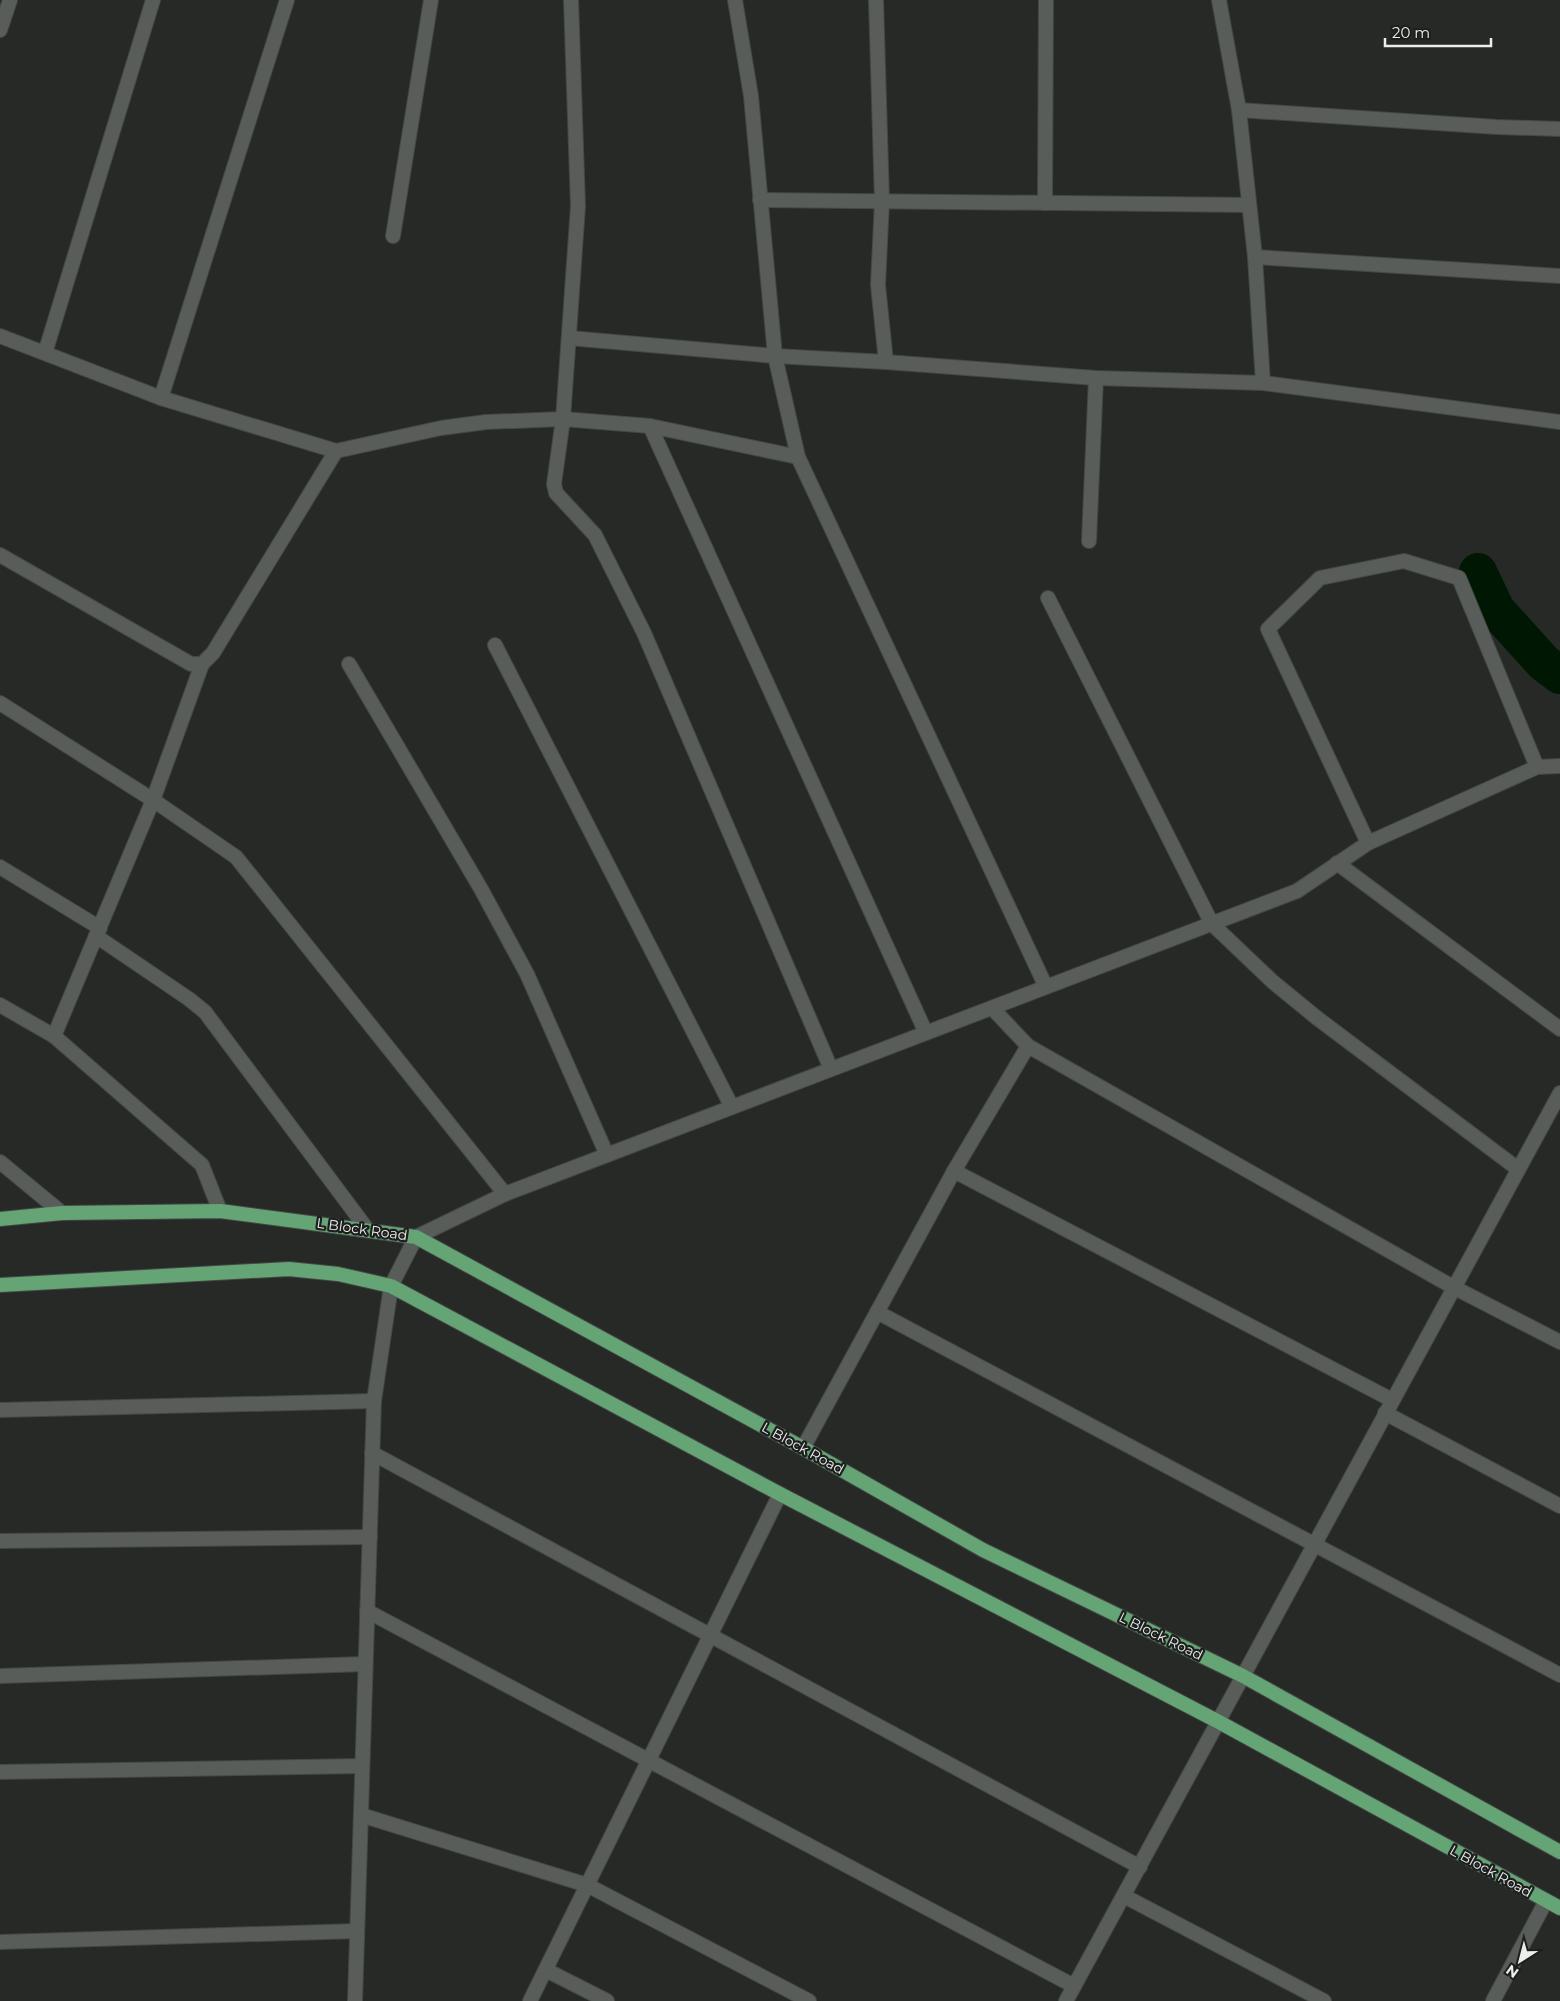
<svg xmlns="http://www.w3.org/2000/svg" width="1560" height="2001" font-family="Montserrat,sans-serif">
  <rect width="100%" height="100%" fill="#262926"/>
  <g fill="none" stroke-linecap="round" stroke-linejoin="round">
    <path stroke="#001803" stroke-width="38" d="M1478,572L1496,610L1544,663L1560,675"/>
    <g stroke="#444744" stroke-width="16">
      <g id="minor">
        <path d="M571,0L578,206L563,419L554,484L556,493L595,535L644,633L831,1069"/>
        <path d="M735,0L751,96L775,356L886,362L1096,378L1263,383L1560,422"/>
        <path d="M876,0L882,201L878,285L886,362"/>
        <path d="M1219,0L1239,110L1255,257L1263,383"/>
        <path d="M0,30L10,0"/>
        <path d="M1239,110L1497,127L1560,129"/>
        <path d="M760,200L1249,205"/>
        <path d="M1045,203L1046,0"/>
        <path d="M393,236L431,0"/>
        <path d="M1255,257L1560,276"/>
        <path d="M0,336L161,398L336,451L441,428L486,422L563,419L650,426L798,457"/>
        <path d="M569,338L775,356L798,457L1046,987"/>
        <path d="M45,353L153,0"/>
        <path d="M161,398L287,0"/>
        <path d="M650,426L926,1033"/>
        <path d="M1089,541L1096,378"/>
        <path d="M0,555L191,664H202L213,653L336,451"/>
        <path d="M1048,598L1212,924L1273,982L1317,1018L1518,1169"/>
        <path d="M495,645L732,1107"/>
        <path d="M349,664L481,889L527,974L607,1155"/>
        <path d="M0,703L153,800L236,857L505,1194"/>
        <path d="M1368,843L1268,629L1320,578L1404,561L1459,578L1537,767"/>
        <path d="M1337,863L1560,1029"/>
        <path d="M0,867L100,928"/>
        <path d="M96,936L189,999L205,1012L367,1229"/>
        <path d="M0,1005L54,1036L202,1165L220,1211"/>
        <path d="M992,1008L1028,1046L1453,1287L1560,1342"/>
        <path d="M54,1036L153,800L202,664"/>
        <path d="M0,1162L62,1213"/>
        <path d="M954,1171L1028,1046"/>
        <path d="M877,1312L1560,1675"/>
        <path d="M0,1410L374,1401"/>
        <path d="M1385,1413L1560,1506"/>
        <path d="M803,1448L954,1171L1392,1400"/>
        <path d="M372,1453L1140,1867"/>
        <path d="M0,1541L370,1537"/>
        <path d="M367,1611L1074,1986"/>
        <path d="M0,1676L365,1664"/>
        <path d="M0,1772L362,1766"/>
        <path d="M361,1815L587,1885L809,2001"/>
        <path d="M1124,1896L1324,2001"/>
        <path d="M0,1942L357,1931"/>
        <path d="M546,1970L607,2001"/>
        <path d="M355,2001L374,1401L391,1286"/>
        <path d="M530,2001L780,1494"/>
        <path d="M1066,2001L1243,1676"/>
        <path d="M1493,2001L1546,1901"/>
      </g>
    </g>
    <g stroke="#444744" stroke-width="16">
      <g id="tertiary">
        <path d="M391,1286L416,1237L505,1194L1297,891L1368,843L1537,767L1560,766"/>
        <path d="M1243,1676L1560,1093"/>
      </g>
    </g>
    <g stroke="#444744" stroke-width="16">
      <g id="primary">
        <path d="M0,1219L62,1213L220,1211L416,1237L803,1448L983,1550L1243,1676L1560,1852"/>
        <path d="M0,1285L289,1269L338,1274L391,1286L780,1494L1219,1722L1560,1908"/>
      </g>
    </g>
    <use href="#minor" stroke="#595d5a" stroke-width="14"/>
    <use href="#tertiary" stroke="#595d5a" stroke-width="14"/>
    <use href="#primary" stroke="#65a474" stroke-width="14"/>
  </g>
  <g text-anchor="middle" stroke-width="4.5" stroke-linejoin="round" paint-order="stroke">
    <g font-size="14" fill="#eceeec" stroke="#1c1f1d">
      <text transform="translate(362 1229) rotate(8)" y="5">L Block Road</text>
      <text transform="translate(803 1448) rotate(29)" y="5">L Block Road</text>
      <text transform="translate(1161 1636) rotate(26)" y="5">L Block Road</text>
      <text transform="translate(1491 1871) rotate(29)" y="5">L Block Road</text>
    </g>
  </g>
  <g transform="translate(1520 1961) rotate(216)" stroke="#1c1f1d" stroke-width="4" paint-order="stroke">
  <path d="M0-4L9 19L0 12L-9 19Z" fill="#eceeec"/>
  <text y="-8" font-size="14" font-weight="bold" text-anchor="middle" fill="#eceeec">N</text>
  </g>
  <path d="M1385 38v8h106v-8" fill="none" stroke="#eceeec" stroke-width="2.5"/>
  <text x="1392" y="38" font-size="15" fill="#eceeec" stroke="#1c1f1d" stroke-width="4" paint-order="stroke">20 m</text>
</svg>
